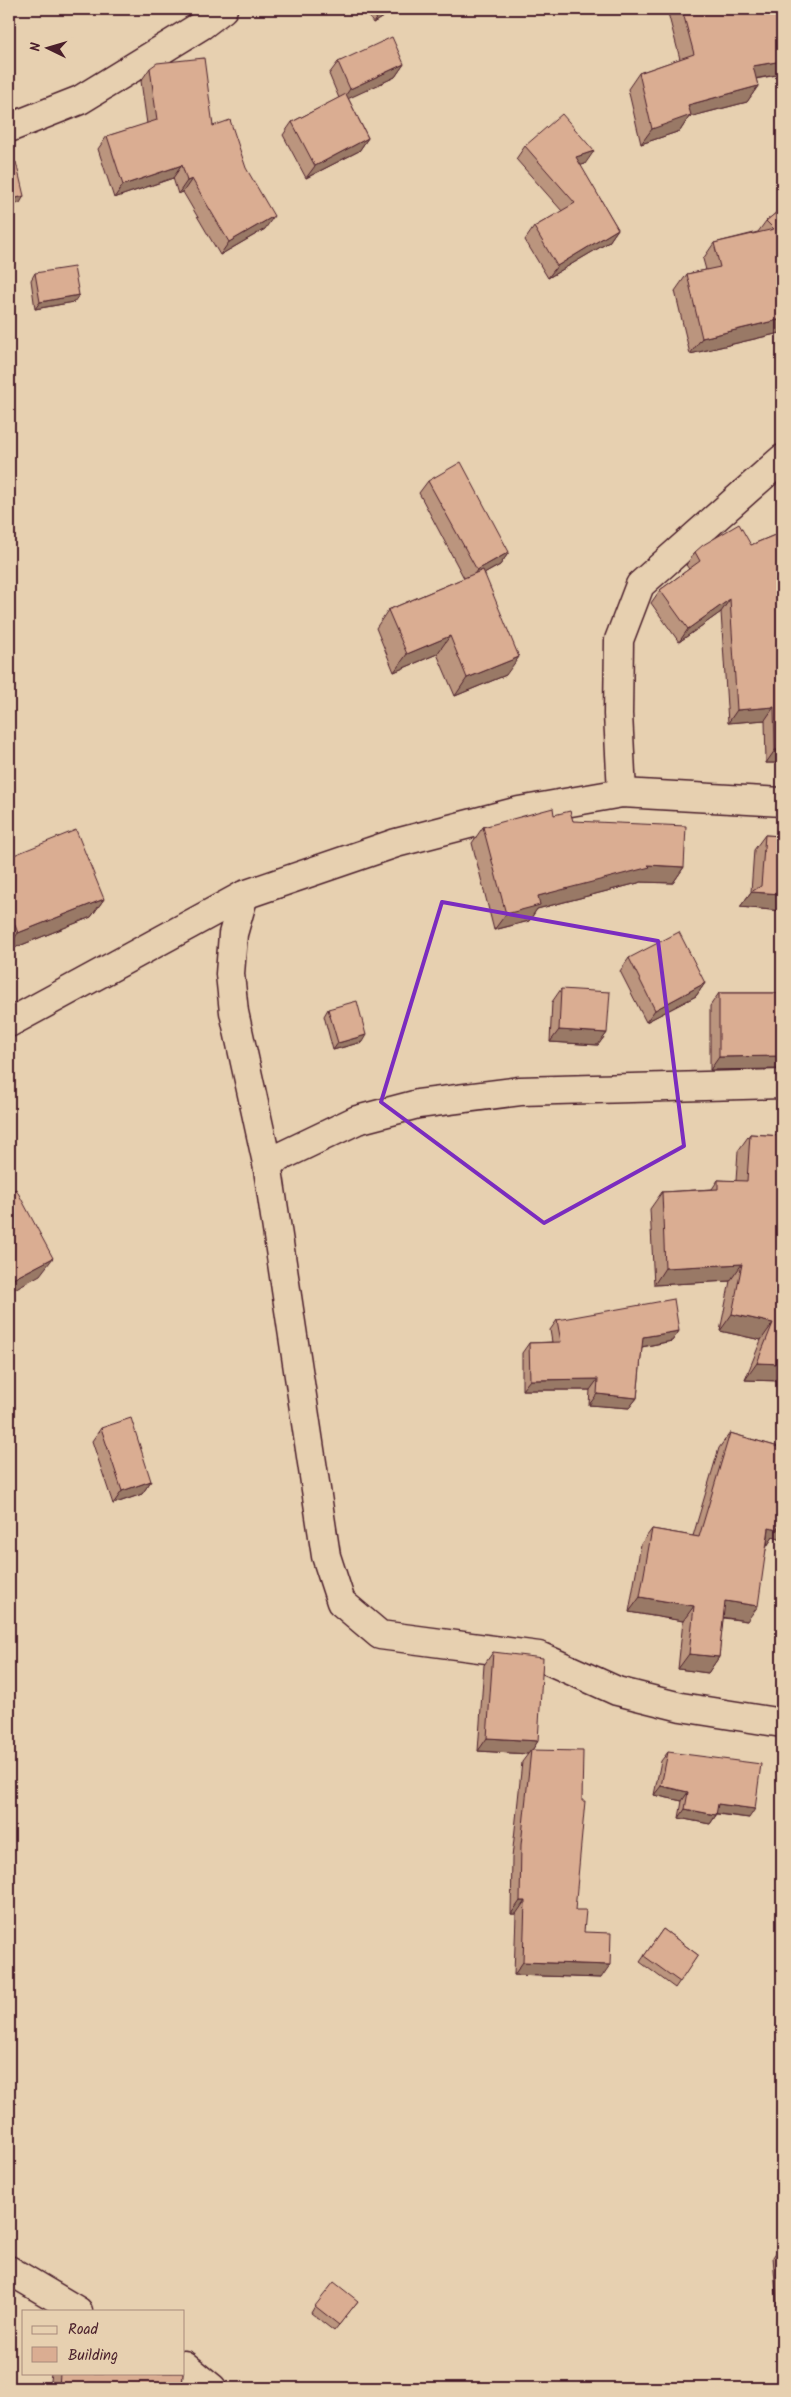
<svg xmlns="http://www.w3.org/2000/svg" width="791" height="2397" font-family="Kalam,sans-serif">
  <rect width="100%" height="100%" fill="#e7d0b0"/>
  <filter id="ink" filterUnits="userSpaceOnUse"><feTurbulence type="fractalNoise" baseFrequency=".02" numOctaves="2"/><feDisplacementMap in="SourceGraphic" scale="10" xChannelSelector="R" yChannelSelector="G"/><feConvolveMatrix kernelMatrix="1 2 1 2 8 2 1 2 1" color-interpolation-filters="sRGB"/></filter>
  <g filter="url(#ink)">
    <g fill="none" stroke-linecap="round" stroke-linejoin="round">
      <g stroke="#4a1f2b" stroke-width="31">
        <g id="minor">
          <path d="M9,128L80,100L202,25L223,9"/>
          <path d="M622,793L618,714L619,640L640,585L782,459"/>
          <path d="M244,895L233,934L230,974L234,1012L267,1163L326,1556L341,1602L380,1635L539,1656L617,1691L681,1707L782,1723"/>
          <path d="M9,1023L244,895L396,843L519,811L622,793L782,802"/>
          <path d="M267,1163L357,1120L418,1104L520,1091L782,1084"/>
          <path d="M9,2270L78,2311"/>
          <path d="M184,2365L212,2388"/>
        </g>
      </g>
      <use href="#minor" stroke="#e7d0b0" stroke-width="28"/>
    </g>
    <g fill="#bb957e" stroke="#4a1f2b">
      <path d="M364,9H396L373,23Z"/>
      <path d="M667,9H782V74L756,79L758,86L747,102L689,117L680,131L641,144L628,89L639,73L680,59Z"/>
      <path d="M338,62L404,64L395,77L348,98L368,138L359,151L306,178L283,135L292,122L339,98L329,74Z"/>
      <path d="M150,68L213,126L265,229L220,255L183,192L178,194L173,178L114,198L98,149L107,136L147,124L141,81Z"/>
      <path d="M525,146L585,164L580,165L618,229L609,242L548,278L525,240L534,227L562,211L516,159Z"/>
      <path d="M782,208V330L780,333L690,354L675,291L687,274L706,270L703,259L714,243L758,232L766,221Z"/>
      <path d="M35,273L74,302L35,309L31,280Z"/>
      <path d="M428,481L509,552L500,565L484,574L506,675L455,696L437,654L394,672L376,628L388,610L464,578L419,493Z"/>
      <path d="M782,532V763H766L765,720L728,723L721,612L679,642L651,603L660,590L689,569L686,565L695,552L751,545Z"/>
      <path d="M554,815L573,821L684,867L673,883L640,882L638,883L537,909L529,921L494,930L472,843L483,827Z"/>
      <path d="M765,835L782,836V911L740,907L751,892L754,850Z"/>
      <path d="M9,857L104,899L91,917L9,950Z"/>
      <path d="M629,958L705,983L696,996L646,1022L620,971Z"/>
      <path d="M561,989L607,1033L598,1045L550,1042L552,1002Z"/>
      <path d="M719,993H782V1069L710,1070V1006Z"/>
      <path d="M328,1009L362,1042L333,1050L324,1016Z"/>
      <path d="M750,1134L782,1136V1381L745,1380L761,1340L720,1331L730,1281L654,1285L650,1209L662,1192L712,1189L718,1180L736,1181L738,1151Z"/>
      <path d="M557,1320L679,1331L672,1341L642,1347L637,1398L629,1408L589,1405L590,1390H522V1353L529,1343L552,1342L550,1330Z"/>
      <path d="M101,1428L151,1481L142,1494L113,1504L92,1441Z"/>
      <path d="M730,1433L782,1448V1540L773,1537L767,1546L747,1621L723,1618L719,1657L708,1673L678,1669L683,1621L629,1612L641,1544L652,1529L693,1536L719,1448Z"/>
      <path d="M493,1652L538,1741L532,1750L575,1910L601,1978L514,1975L516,1914H511L512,1858L522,1762L528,1754L478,1751L484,1665Z"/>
      <path d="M668,1752L749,1818L717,1814L710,1824L679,1818L682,1801L654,1795L661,1761Z"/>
      <path d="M663,1929L698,1955L675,1988L640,1962Z"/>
      <path d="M782,2244V2329H779L773,2257Z"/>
      <path d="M358,2301L334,2331L311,2313L315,2306Z"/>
      <path d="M51,2373H183L182,2388H49Z"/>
    </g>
    <g fill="#997966" stroke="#4a1f2b">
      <path d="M385,9H396L373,23L382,10Z"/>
      <path d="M782,61V74L742,81L753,66Z"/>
      <path d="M404,64L395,77L341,102L350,89Z"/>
      <path d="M758,86L747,102L689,117L680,131L641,144L652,129L688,105Z"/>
      <path d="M368,138L359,151L306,178L315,166Z"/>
      <path d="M594,151L585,164L567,170L576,157Z"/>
      <path d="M182,165L173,178L114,198L123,185Z"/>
      <path d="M192,179L183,192L178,194L187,181Z"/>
      <path d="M24,196L20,203L9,206V200Z"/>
      <path d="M274,216L265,229L220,255L229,242Z"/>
      <path d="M618,229L609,242L548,278L557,266Z"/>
      <path d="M79,295L74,302L35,309L40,302Z"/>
      <path d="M782,319V330L780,333L690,354L702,338Z"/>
      <path d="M509,552L500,565L468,583L477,570Z"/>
      <path d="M730,599L721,612L679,642L688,629Z"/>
      <path d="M450,636L437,654L394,672L407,654Z"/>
      <path d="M519,657L506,675L455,696L467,678Z"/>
      <path d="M774,707L765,720L728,723L737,710Z"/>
      <path d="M775,750H782V763H766Z"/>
      <path d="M648,865L684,867L673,883L640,882L638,883L537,909L529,921L494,930L506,914L538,896Z"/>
      <path d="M751,892L782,894V911L740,907Z"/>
      <path d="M104,899L91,917L9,950V946L18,933Z"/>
      <path d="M13,920L9,926V922Z"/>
      <path d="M705,983L696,996L646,1022L655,1010Z"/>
      <path d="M559,1030L607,1033L598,1045L550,1042Z"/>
      <path d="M366,1035L362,1042L333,1050L338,1043Z"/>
      <path d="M782,1056V1069L710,1070L719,1057Z"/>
      <path d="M53,1258L40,1275L9,1292V1281Z"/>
      <path d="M742,1264L730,1281L654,1285L665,1268Z"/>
      <path d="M732,1314L773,1323L761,1340L720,1331Z"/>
      <path d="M679,1331L672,1341L636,1348L643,1337Z"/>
      <path d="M757,1363L782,1364V1381L745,1380Z"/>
      <path d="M598,1379L590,1390H522L530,1380Z"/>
      <path d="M597,1394L637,1398L629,1408L589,1405Z"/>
      <path d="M151,1481L142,1494L113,1504L122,1491Z"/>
      <path d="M780,1521L782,1522V1540L773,1537L767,1546L769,1528Z"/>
      <path d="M640,1597L694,1606L683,1621L629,1612Z"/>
      <path d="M725,1601L758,1606L747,1621L714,1616Z"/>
      <path d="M689,1654L719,1657L708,1673L678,1669Z"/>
      <path d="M487,1738L538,1741L531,1752V1750L528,1754L478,1751Z"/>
      <path d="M661,1786L688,1792L682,1801L654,1795Z"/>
      <path d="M718,1804L755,1809L749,1818L712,1813Z"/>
      <path d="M685,1809L716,1815L710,1824L679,1818Z"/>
      <path d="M520,1901H525L516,1914H511Z"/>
      <path d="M523,1962L610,1965L601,1978L514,1975Z"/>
      <path d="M782,2324V2329H779Z"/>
    </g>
    <g fill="#daad92" stroke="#4a1f2b">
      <path d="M682,9H782V61L753,66L758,86L688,105L691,115L652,129L639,73L694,54Z"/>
      <path d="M392,37L404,64L350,89L338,62Z"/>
      <path d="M204,58L213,126L230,120L246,168L274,216L229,242L192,179L187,181L182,165L123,185L107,136L157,120L150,68L157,63Z"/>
      <path d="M346,94L368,138L315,166L292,122Z"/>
      <path d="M562,114L594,151L576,157L618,229L557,266L534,227L575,203L525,146Z"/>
      <path d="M16,162L24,196L9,200V164Z"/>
      <path d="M782,208V319L702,338L687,274L720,267L714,243L774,229L766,221Z"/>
      <path d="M74,267L79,295L40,302L35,273Z"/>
      <path d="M461,462L509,552L477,570L428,481Z"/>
      <path d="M739,524L751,545L782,532V750H775L774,707L737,710L730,599L688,629L660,590L700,561L695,552L703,545Z"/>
      <path d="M483,570L519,657L467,678L450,636L407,654L388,610Z"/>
      <path d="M553,808L554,815L570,811L573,821L686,826L684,867L648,865L650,867L538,896L540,905L506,914L483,827Z"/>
      <path d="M76,830L104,899L18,933L13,920L9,922V857Z"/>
      <path d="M765,835L782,836V894L751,892L761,886Z"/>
      <path d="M679,932L705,983L655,1010L629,958Z"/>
      <path d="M561,989L610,992L607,1033L559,1030Z"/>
      <path d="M719,993H782V1056L719,1057Z"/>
      <path d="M357,1001L366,1035L338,1043L328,1009Z"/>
      <path d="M750,1134L782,1136V1364L757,1363L773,1323L732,1314L742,1264L665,1268L662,1192L718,1189V1180L747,1181Z"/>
      <path d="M16,1189L53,1258L9,1281V1193Z"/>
      <path d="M674,1299L679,1331L643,1337L637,1398L597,1394L598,1379L530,1380L529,1343L561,1342L557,1320Z"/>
      <path d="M131,1418L151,1481L122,1491L101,1428Z"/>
      <path d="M730,1433L782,1448V1522L780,1521L777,1530L769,1528L758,1606L725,1601L719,1657L689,1654L694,1606L640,1597L652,1529L699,1537Z"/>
      <path d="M493,1652L543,1658L538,1741L487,1738Z"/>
      <path d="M531,1750L583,1751L582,1801H585L575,1910H586L584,1932L611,1933L610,1965L523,1962L525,1901H520L521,1845Z"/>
      <path d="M668,1752L761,1764L755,1809L718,1804L716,1815L685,1809L688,1792L661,1786Z"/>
      <path d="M663,1929L698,1955L680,1982L644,1956Z"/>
      <path d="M334,2282L358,2301L339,2325L315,2306Z"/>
      <path d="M60,2373H183L182,2388H59Z"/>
    </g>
  </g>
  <path fill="none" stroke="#7b2cbf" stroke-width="4" stroke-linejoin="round" d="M442,902L658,941L684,1146L544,1223L381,1102Z"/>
  <rect width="791" height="2397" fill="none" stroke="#e7d0b0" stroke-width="30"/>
  <rect x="15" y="15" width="761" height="2367" fill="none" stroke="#4a1f2b" stroke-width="2" filter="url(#ink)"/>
  <rect x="22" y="2310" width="162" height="65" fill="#e7d0b0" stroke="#a8897b"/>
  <rect x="32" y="2326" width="25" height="8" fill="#e7d0b0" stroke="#a8897b"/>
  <text x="68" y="2334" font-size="15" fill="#4a1f2b">Road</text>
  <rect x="32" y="2347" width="25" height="15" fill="#daad92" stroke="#a8897b"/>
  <text x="68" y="2360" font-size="15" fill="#4a1f2b">Building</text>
  <g transform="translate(48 48) rotate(275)" stroke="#e7d0b0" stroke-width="4" paint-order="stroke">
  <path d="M0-4L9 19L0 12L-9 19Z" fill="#4a1f2b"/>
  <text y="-8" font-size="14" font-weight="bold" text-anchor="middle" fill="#4a1f2b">N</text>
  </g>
</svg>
